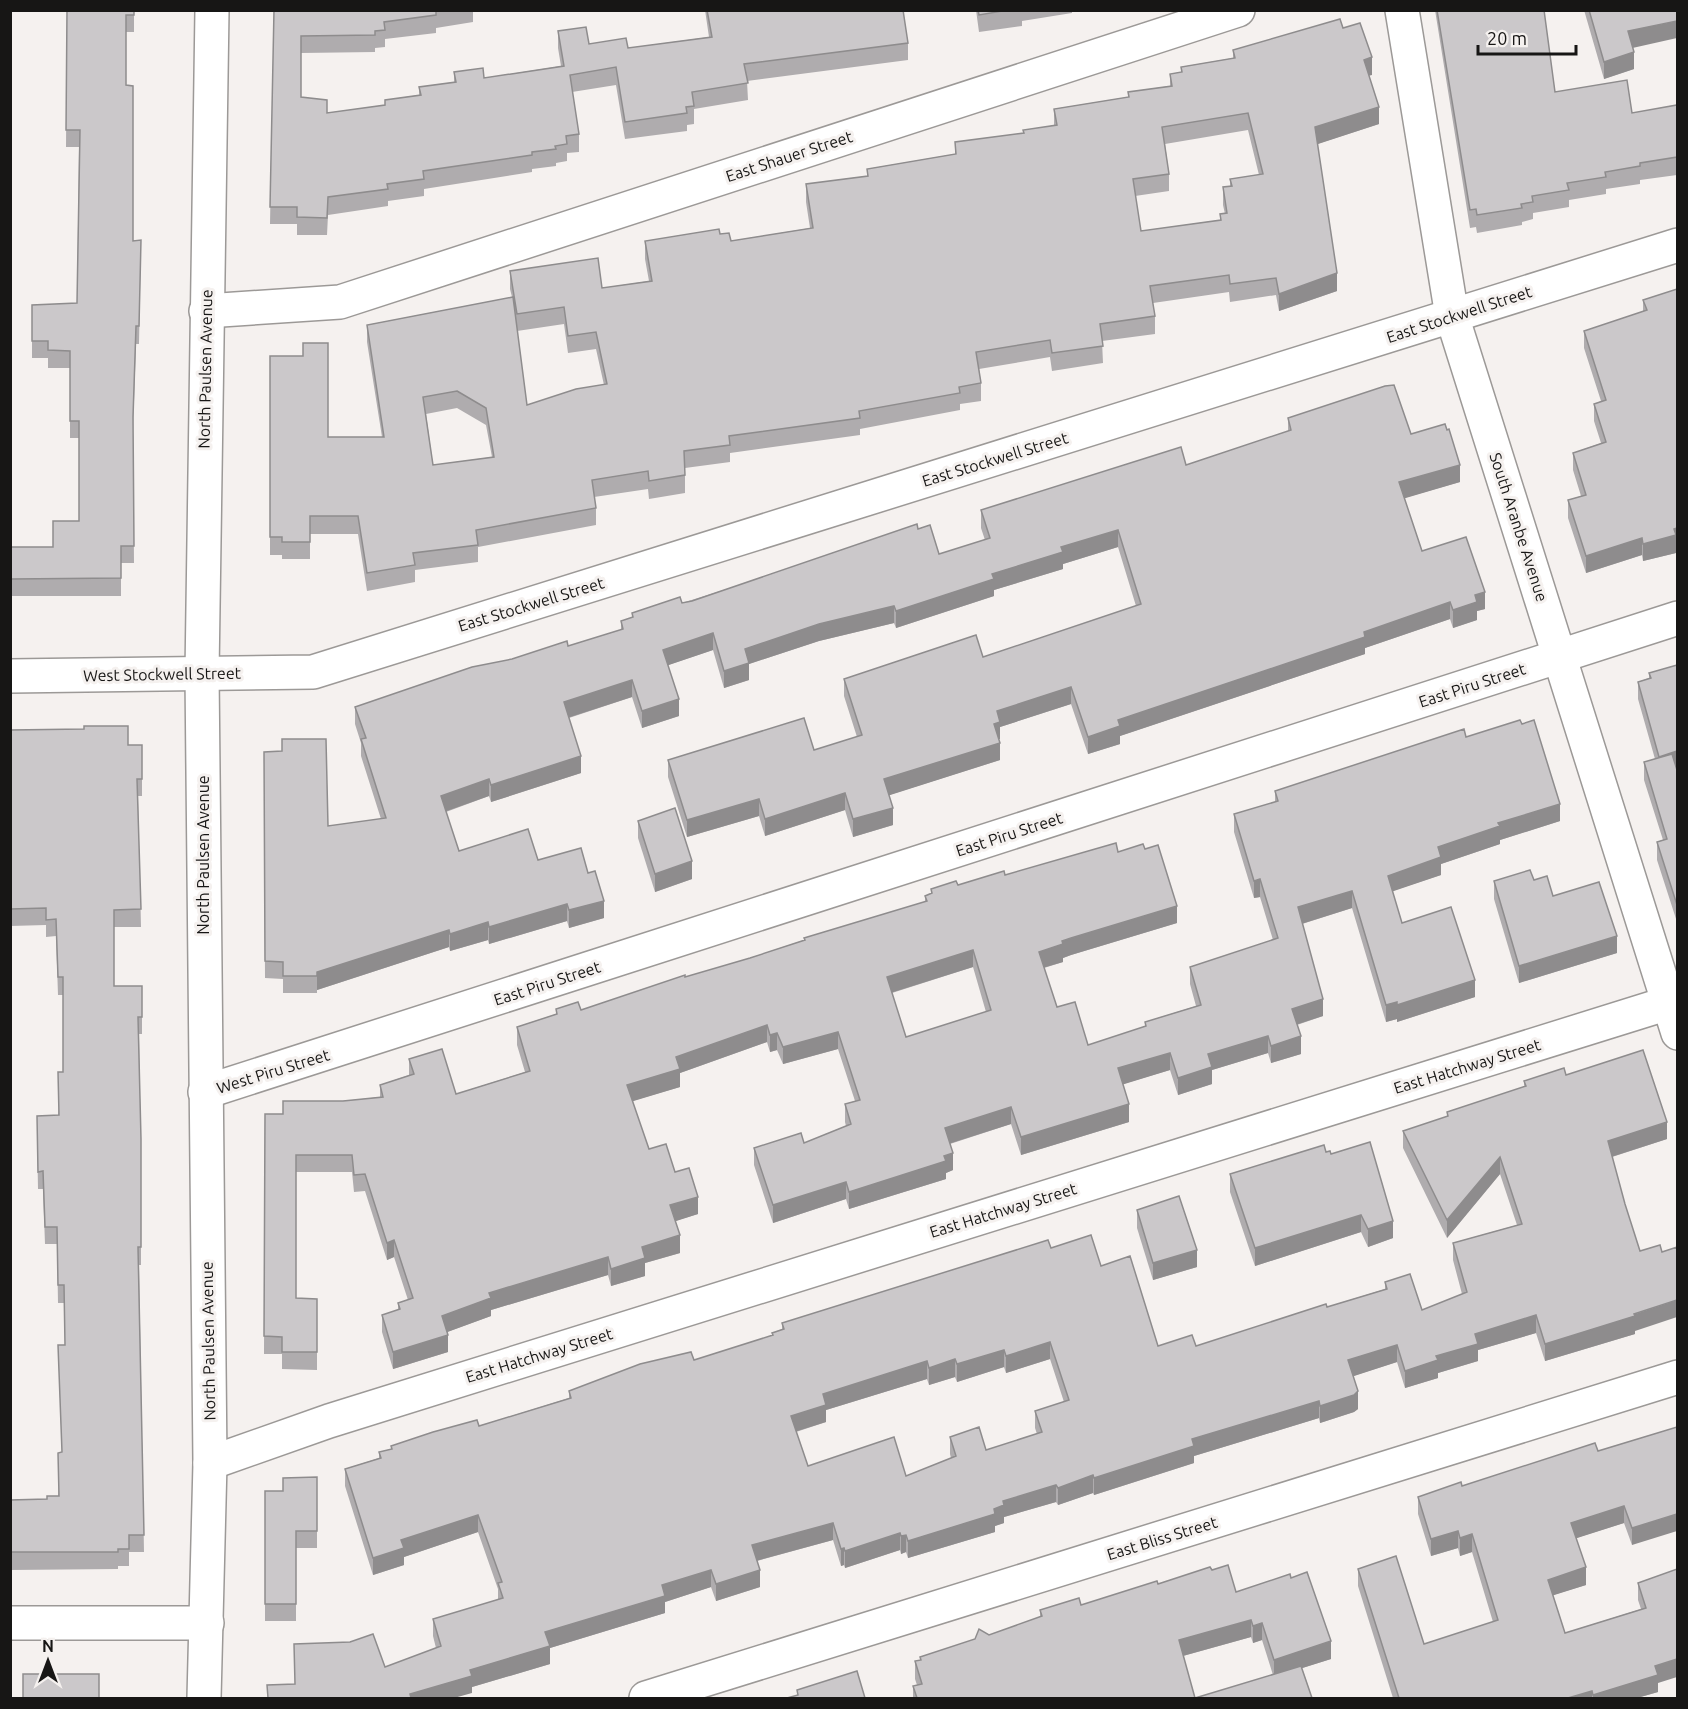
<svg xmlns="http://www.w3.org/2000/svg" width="1688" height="1709" font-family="Ubuntu,sans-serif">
  <rect width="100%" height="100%" fill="#f5f1ef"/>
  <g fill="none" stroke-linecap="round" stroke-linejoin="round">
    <g stroke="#9c9997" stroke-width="36">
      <g id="minor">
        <path d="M1402,10L1452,316L1678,1033"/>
        <path d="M206,311L340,302L1238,10"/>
        <path d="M10,676L313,672L1678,245"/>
        <path d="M205,1092L1678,618"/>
        <path d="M210,1463L329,1421L1678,1000"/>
        <path d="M10,1623H207"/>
        <path d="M204,1698L210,1463L202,673L212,10"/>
        <path d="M646,1698L1678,1377"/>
      </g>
    </g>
    <use href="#minor" stroke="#fff" stroke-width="33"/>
  </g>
  <g fill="#afacae" fill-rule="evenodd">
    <path d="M67,10H134V32H126V85L133,241L141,240L139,344H136L133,430L134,563H121V596H10V547H53L79,521V438H70V368H48V358H32V305L77,303L79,147H66Z"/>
    <path d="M274,10H473V22L436,28V33L385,39V47L375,48V52L301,53V97L327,113L385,105V100L419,95V87L454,82V72L484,78L561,66L558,48V31L589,44L628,48L709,37L705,10H903L908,43V60L747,81L748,100L694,109V124L687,125V131L625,139L616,85L572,92L579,134V152L567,153V161L556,163V166L532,169V172L424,189V196L388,201V206L328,215L327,235H297V224H270Z"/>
    <path d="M976,10H1072V13L1022,21V26L979,32Z"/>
    <path d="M1435,10H1544L1555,92L1632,113L1677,105V175L1640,180V184L1606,189V194L1569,200V207L1533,213V219L1522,222V225L1477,233L1476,227L1470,228Z"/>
    <path d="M1584,10H1677L1633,47L1634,69L1604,79Z"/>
    <path d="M1343,28L1372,75H1369L1379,124L1317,144L1337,291L1279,311L1276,295L1230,302L1229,292L1153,303L1155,316V334L1102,341L1103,363L1052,371L1050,357L979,369L981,383V401L960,404V410L860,429V435L730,453V462L685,468V493L649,499L648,489L594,497L596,508V525L478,547V562L415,570V582L367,591L358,534H310V559H282V555H270V356L328,437H382L367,342V325L512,297L510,289V271L602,288L649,281L645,259V241L720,234L731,241L810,228L806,202V184L867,176V169L955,154V142L1023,133L1054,125V109L1128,97V92L1170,86V74L1181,72V67L1233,58V50ZM1248,130L1259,175L1230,179V186L1223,187V205L1225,214H1220V220L1141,231L1135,196L1169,191V174L1165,144ZM564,324L568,353L596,349L604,385L527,405L517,331ZM457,408L486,425L492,457L433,465L426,414Z"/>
    <path d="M1677,289V546H1676V553L1643,561L1642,555L1586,573L1568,518V500L1581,496L1573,470V453L1601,443L1594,421V404L1601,401L1584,348V331L1643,312V300Z"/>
    <path d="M1288,418L1411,434L1460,482L1404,498L1422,551L1485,609L1477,611V620L1453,628L1450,619L1365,648V654L1120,736V744L1088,754L1071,704L1000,727V739H998L1000,760L889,795L893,825L853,837L845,810L765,836L759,816L687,837L668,777V760L814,750L857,737L844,696V679L983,657L1136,606L1118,547L1063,564V569L994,590V596L896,628L894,623L819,641L749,664V680L724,688L713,650L668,665L679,716L642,728L632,697L569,718L581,773L491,802L489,796L446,812L459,851L538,860L588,873L604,918L569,928L567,921L489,944L488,940L450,951L449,947L317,990V993H283V979L265,978L264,752L328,826L381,819L361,756V743L355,724V707L512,659L568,646L621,630V621L632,618V613L682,603L918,529L939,554L985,540L981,528V510L1186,465L1288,431Z"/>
    <path d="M1677,665V922L1657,860V842L1663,840L1644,780V762L1655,759L1638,699V682L1649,678V673Z"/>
    <path d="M10,730L128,745H142V796H138L141,927H114V986H142V1034H139L141,1156V1265H139L144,1552H129V1566H118V1569L10,1570V1500L47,1499L58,1496L62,1453L58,1345H65L64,1303H58L57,1244H45L43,1189H38L37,1133L58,1115L63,1072V995H58L56,936L46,937V925L10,926Z"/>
    <path d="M1466,737L1560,821L1500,840V844L1441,864V875L1392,891L1402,923L1475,997L1397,1022V1019L1386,1022L1352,908L1302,924L1323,1016L1297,1025L1301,1054L1271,1063L1268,1053L1212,1070V1084L1178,1095L1170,1070L1123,1084L1129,1122L1021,1155L1011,1124L950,1144L953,1170L946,1173V1179L849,1209L846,1199L773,1223L754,1165V1148L804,1143L846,1126L845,1122V1104L855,1101L838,1049L783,1064L777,1050L770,1052L767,1042L680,1073V1087L632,1101L649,1149L675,1172L698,1214L675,1221L680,1253L645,1263V1276L611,1286L608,1275L491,1310V1316L447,1332L448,1352L393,1369L382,1332V1315L398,1310V1303L408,1300L394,1257L387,1260L365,1191L354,1192L352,1172H296V1298L317,1299V1370L282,1369V1354H264L265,1114H283L343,1101L380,1097V1085L409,1075V1059L456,1094L525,1072L517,1045V1027L556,1014V1009L581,1010L750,958L804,940V938L925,902V896L931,894V889L958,885L1118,852L1145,849L1177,923L1071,955L1063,958V962L1044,968L1057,1007L1088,1045L1145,1027V1022L1196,1006L1190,984V967L1273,940L1260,897L1254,898L1234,832V814L1275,802V791ZM973,967L986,1012L906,1037L892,993Z"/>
    <path d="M638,821L692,879L655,892L638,838Z"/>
    <path d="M1534,880L1553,896L1617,953L1519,983L1494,899V881Z"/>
    <path d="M1566,1075L1667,1139L1612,1157L1635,1334L1545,1361L1536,1333L1478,1350V1361L1438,1373V1378L1405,1388L1397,1362L1353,1376L1358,1409L1354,1412L1320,1423L1319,1418L1194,1456V1463L1094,1495L1093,1493L1058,1505L1056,1502L1004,1517V1523L995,1526V1532L908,1558L906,1552L901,1554L900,1550L845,1568L844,1565L841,1566L833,1540L757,1561L760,1587L716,1601L711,1587L665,1602V1613L550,1648V1664L472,1687V1693L295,1684L385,1667L436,1648L433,1636V1619L498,1600V1589L478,1532L404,1557V1565L373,1575L345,1486V1469L379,1458V1452L391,1449V1446L479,1426L569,1398V1391L694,1360L772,1336V1333L782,1329V1323L1051,1248L1101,1266L1158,1346H1196L1327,1307L1385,1289V1282L1422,1310L1462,1294L1453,1260V1243L1517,1225L1500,1174L1447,1238L1403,1148V1131L1447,1117V1112L1524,1087V1081ZM1050,1359L1064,1402L1035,1411V1428L1037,1434L986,1450L950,1437V1454L951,1458L906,1476L808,1466L796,1432L826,1422V1410L927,1379L929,1385L955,1377L957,1382L1004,1367L1006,1373Z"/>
    <path d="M1326,1152L1331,1154L1393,1238L1368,1247L1361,1232L1255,1266L1230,1192V1174Z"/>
    <path d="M1137,1210L1197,1267L1153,1280L1137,1228Z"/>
    <path d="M1677,1427L1632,1545L1624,1523L1576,1538L1586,1585L1553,1595L1565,1633L1641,1609L1638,1600V1583L1677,1569L1658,1683V1692L1637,1698H1393L1358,1586V1569L1424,1644L1493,1622L1472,1552L1460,1556L1458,1548L1431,1556L1418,1514V1497L1598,1451Z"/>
    <path d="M317,1477V1548H296V1621H265V1491H283Z"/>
    <path d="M1212,1570L1236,1592L1291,1578L1331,1659L1302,1668L1312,1698H913V1686L917,1685L915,1679V1661L920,1660V1657L989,1635L1040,1617V1610L1081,1605ZM1251,1637L1253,1643L1262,1640L1273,1675L1195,1698L1183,1656Z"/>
  </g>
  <g fill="#8e8c8d">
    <path d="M1677,21V38L1628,49V31Z"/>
    <path d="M1634,52V69L1604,79V62Z"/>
    <path d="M1372,57V75L1364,77V60Z"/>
    <path d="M1379,107V124L1315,145V127Z"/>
    <path d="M1337,273V291L1279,311V294Z"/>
    <path d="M1460,465V482L1399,500V482Z"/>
    <path d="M1677,528V546H1676V553L1643,561V544Z"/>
    <path d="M1118,530V547L1063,564V569L994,590V596L896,628V611L1061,547Z"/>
    <path d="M1642,538V555L1586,573V556Z"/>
    <path d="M1485,592V609L1477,611V620L1453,628V610L1475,595Z"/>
    <path d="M1450,602V619L1365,648V654L1120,736V744L1088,754V737L1118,720L1364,632Z"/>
    <path d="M894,606V623L819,641L749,664V680L724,688V671L745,649L819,624Z"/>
    <path d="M713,633V650L663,667V650Z"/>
    <path d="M632,680V697L564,719V702Z"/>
    <path d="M1071,687V704L1000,727V739L994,741V724L997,711Z"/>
    <path d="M679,699V716L642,728V711Z"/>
    <path d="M1000,743V760L884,797V779Z"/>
    <path d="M1677,751V768L1659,774V757Z"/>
    <path d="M581,756V773L491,802V785Z"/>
    <path d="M489,779V796L441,813V796Z"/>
    <path d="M845,793V810L765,836V819Z"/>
    <path d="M759,799V816L687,837V820Z"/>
    <path d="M1560,804V821L1500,840V844L1441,864V875L1388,893V876L1438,847L1498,823Z"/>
    <path d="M893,808V825L853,837V819Z"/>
    <path d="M692,861V879L655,892V874Z"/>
    <path d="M1260,879V897L1254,898V881Z"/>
    <path d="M1352,891V908L1298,925V907Z"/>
    <path d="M604,901V918L569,928V910Z"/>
    <path d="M567,904V921L489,944V927Z"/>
    <path d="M1177,906V923L1071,955L1063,958V962L1039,969V952L1062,941Z"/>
    <path d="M488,922V940L450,951V934Z"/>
    <path d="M449,930V947L317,990V972Z"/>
    <path d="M1617,936V953L1519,983V966Z"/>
    <path d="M973,950V967L887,994V977Z"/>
    <path d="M1475,980V997L1397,1022V1005Z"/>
    <path d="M1323,999V1016L1292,1026V1009Z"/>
    <path d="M1397,1002V1019L1386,1022V1005Z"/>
    <path d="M767,1025V1042L680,1073V1087L627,1103V1085L676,1057Z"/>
    <path d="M838,1032V1049L783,1064V1047Z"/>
    <path d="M777,1033V1050L770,1052V1035Z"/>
    <path d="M1268,1036V1053L1212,1070V1084L1178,1095V1078L1208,1054Z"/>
    <path d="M1301,1036V1054L1271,1063V1046Z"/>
    <path d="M1170,1053V1070L1118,1086V1068Z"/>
    <path d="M1129,1104V1122L1021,1155V1137Z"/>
    <path d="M1011,1107V1124L945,1145V1128Z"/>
    <path d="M1667,1122V1139L1608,1158V1141Z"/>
    <path d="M953,1153V1170L946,1173V1179L849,1209V1192Z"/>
    <path d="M1500,1157V1174L1447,1238V1220Z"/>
    <path d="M846,1182V1199L773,1223V1205Z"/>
    <path d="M698,1197V1214L670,1223V1205Z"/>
    <path d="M1361,1215V1232L1255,1266V1248Z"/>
    <path d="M1393,1221V1238L1368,1247V1229Z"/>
    <path d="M680,1235V1253L645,1263V1276L611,1286V1269L642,1247Z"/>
    <path d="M394,1240V1257L387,1260V1243Z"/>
    <path d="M1197,1250V1267L1153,1280V1263Z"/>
    <path d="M608,1257V1275L491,1310V1316L442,1334V1316L489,1293Z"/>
    <path d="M1677,1300V1317L1635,1331V1334L1545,1361V1344Z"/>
    <path d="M1536,1315V1333L1478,1350V1361L1438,1373V1378L1405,1388V1371L1436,1356L1475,1334Z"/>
    <path d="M448,1335V1352L393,1369V1352Z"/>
    <path d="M1050,1342V1359L1006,1373V1356Z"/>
    <path d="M1397,1345V1362L1348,1378V1360Z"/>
    <path d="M1004,1350V1367L957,1382V1364Z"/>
    <path d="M955,1359V1377L929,1385V1368Z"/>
    <path d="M927,1361V1379L826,1410V1422L791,1433V1416L823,1394Z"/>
    <path d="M1358,1391V1409L1354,1412L1320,1423V1406Z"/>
    <path d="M1319,1401V1418L1194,1456V1463L1094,1495V1478L1192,1439Z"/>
    <path d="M1093,1475V1493L1058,1505V1488Z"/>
    <path d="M1056,1485V1502L1004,1517V1523L995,1526V1532L908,1558V1541L994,1509L1003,1501Z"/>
    <path d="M1624,1506V1523L1571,1540V1523Z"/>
    <path d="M1677,1514V1531L1632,1545V1528Z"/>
    <path d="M478,1515V1532L404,1557V1565L373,1575V1558L401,1540Z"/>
    <path d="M833,1523V1540L752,1562V1545Z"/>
    <path d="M1458,1531V1548L1431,1556V1539Z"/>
    <path d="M900,1533V1550L845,1568V1551Z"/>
    <path d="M1472,1534V1552L1460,1556V1538Z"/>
    <path d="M906,1535V1552L901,1554V1536Z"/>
    <path d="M844,1548V1565L841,1566V1549Z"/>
    <path d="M1586,1567V1585L1548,1597V1580Z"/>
    <path d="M711,1570V1587L665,1602V1613L550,1648V1664L472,1687V1693L454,1698H410V1694L470,1670L545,1632L662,1585Z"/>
    <path d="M760,1570V1587L716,1601V1584Z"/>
    <path d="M1251,1620V1637L1179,1657V1640Z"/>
    <path d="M1262,1623V1640L1253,1643V1626Z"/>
    <path d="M1331,1641V1659L1274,1677V1660Z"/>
    <path d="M1677,1659V1677L1658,1683V1692L1637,1698H1593V1695L1655,1666Z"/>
    <path d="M1592,1691V1698H1568Z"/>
  </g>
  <g fill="#cbc8ca" stroke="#8e8c8d" stroke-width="1.5" fill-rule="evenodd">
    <path d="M67,10H134V15H126V85L133,86V241L141,240L139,326H136L133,417L134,546H121V578L10,579V547H53V521H79V421H70V351L48,350V341H32V305L77,303L80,130H66Z"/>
    <path d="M274,10H438L436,11V15L384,22L385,30L375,31V35L301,36V97L327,100V113L385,105V100L421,95L419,87L456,82L454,72L483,68L484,78L564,66L558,31L586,27L589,44L626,38L628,48L712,37L707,10H903L908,43L744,64L748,83L692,92L694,106L686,107L687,113L625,122L616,67L570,75L579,134L566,136L567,144L555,146L556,149L532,152V155L423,171L424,179L387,184L388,189L328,197L327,218L297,217V207H270Z"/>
    <path d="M978,10H1008L979,15Z"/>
    <path d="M1437,10H1544L1555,92L1627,80L1632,113L1677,105V157L1640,163V166L1605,172L1606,177L1567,183L1569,190L1532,196L1533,202L1521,204L1522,208L1477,215L1476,209L1470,210Z"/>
    <path d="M1589,10H1677V21L1628,31L1634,52L1604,62Z"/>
    <path d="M1340,19L1343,28L1360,23L1372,57L1364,60L1379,107L1315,127L1337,273L1279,294L1276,278L1230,284L1229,275L1150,286L1155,316L1100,324L1103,346L1052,353L1050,340L976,352L981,383L959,387L960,393L859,411L860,418L729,436L730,445L684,451L685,475L649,481L648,471L592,480L596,508L476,530L478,545L413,553L415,565L367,573L358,516H310V542H282V537H270V356H303V343H328V437H384L367,325L513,297L527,405L576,389L607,384L596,332L568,336L564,307L517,314L510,271L598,258L602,288L652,281L645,241L719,229L720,234L729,233L731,241L813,228L806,184L868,176L867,169L956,154L955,142L1024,133L1023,130L1057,125L1054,109L1129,97L1128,92L1172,86L1170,74L1182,72L1181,67L1235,58L1233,50ZM1248,113L1263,174L1230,179L1232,186L1223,187L1227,213L1220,214L1221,220L1141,231L1133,179L1169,174L1162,127ZM457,391L486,408L494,457L433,465L423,397Z"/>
    <path d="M1677,289V528L1674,529L1676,535L1643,544L1642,538L1586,556L1568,500L1586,495L1573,453L1606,442L1594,404L1606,400L1584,331L1647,310L1643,300Z"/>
    <path d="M1394,385L1411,434L1445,424L1447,430L1449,429L1460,465L1399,482L1422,551L1466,537L1485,592L1475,595L1477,602L1453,610L1450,602L1364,632L1365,637L1118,720L1120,726L1088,737L1071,687L997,711L1000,722L994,724L1000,743L884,779L893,808L853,819L845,793L765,819L759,799L687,820L668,760L804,718L814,750L862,735L844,679L976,635L983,657L1141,604L1118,530L1061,547L1063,552L992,574L994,579L896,611L894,606L819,624L745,649L749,663L724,671L713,633L663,650L679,699L642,711L632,680L564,702L581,756L491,785L489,779L441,796L459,851L528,829L538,860L581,848L588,873L595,871L604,901L569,910L567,904L489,927L488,922L450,934L449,930L317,972V976H283V962L265,961L264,752L282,751V739H326L328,826L386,818L361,739L366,738L355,707L472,667L512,659L567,641L568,646L623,629L621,621L633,617L632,613L680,597L682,603L692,601L917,524L918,529L930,525L939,554L990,538L981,510L1181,447L1186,465L1291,430L1288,418L1385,386Z"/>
    <path d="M1677,665V751L1659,757L1638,682L1651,678L1649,673Z"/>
    <path d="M1520,720L1522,724L1534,720L1560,804L1498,823L1500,826L1438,847L1441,857L1388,876L1402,923L1451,907L1475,980L1397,1005V1002L1386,1005L1352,891L1298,907L1323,999L1292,1009L1301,1036L1271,1046L1268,1036L1208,1054L1212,1067L1178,1078L1170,1053L1118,1068L1129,1104L1021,1137L1011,1107L945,1128L953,1153L944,1156L946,1161L849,1192L846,1182L773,1205L754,1148L801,1133L804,1143L851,1124L845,1104L860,1100L838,1032L783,1047L777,1033L770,1035L767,1025L676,1057L680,1069L627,1085L649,1149L666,1144L675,1172L689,1168L698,1197L670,1205L680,1235L642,1247L645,1258L611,1269L608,1257L489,1293L491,1298L442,1316L448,1335L393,1352L382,1315L400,1309L398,1303L413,1298L394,1240L387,1243L365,1174L354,1175L352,1155H296V1298L317,1299V1352H282V1337L264,1336L265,1114H283V1101H343L383,1097L380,1085L414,1074L409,1059L442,1049L456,1094L530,1071L517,1027L557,1014L556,1009L578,1002L581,1010L685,975V977L750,958L805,940L804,938L927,901L925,896L932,893L931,889L956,881L958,885L1004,871L1005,875L1116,843L1118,852L1143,844L1145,849L1158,845L1177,906L1071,938L1062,941L1063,944L1039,952L1057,1007L1075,1002L1088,1045L1146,1026L1145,1022L1201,1005L1190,967L1278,938L1260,879L1254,881L1234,814L1278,801L1275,791L1464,729L1466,737ZM973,950L991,1010L906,1037L887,977Z"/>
    <path d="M84,726H128V745H142V779H137L141,909L114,910V986H142V1017H138L141,1139V1247H138L144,1535H129V1549H118V1552H10V1500L47,1499V1496H59L58,1453L62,1452L58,1345H65L64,1285H58L57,1227H45L43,1171L38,1172L37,1116L59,1115L58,1072H63V977H58L56,919L46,920V908L10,909V730L84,729Z"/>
    <path d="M1672,754L1677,770V905L1657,842L1667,839L1644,762Z"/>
    <path d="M675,808L692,861L655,874L638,821Z"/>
    <path d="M1530,870L1534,880L1547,876L1553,896L1599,882L1617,936L1519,966L1494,881Z"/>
    <path d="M1643,1050L1667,1122L1608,1141L1625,1204L1640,1251L1660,1245L1662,1252L1677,1247V1300L1634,1314L1635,1316L1545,1344L1536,1315L1475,1334L1478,1344L1436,1356L1438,1360L1405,1371L1397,1345L1348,1360L1358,1391L1354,1395L1320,1406L1319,1401L1192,1439L1194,1446L1094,1478L1093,1475L1058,1488L1056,1485L1003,1501L1004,1505L994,1509L995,1514L908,1541L906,1535L901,1536L900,1533L845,1551L844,1548L841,1549L833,1523L752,1545L760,1570L716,1584L711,1570L662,1585L665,1596L545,1632L550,1646L470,1670L472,1676L410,1694L411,1698H268L267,1685L295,1684L294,1644L350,1642L373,1634L385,1667L441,1646L433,1619L503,1598L498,1583L502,1582L478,1515L401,1540L404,1548L373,1558L345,1469L381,1458L379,1452L392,1449L391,1446L433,1432L477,1420L479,1426L571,1398L569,1391L640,1364L691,1352L694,1360L773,1335L772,1333L784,1329L782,1323L1048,1240L1051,1248L1091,1235L1101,1266L1130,1256L1158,1346L1192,1335L1196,1346L1326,1304L1327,1307L1387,1289L1385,1282L1410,1274L1422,1310L1467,1292L1453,1243L1522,1224L1500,1157L1447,1220L1403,1131L1448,1116L1447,1112L1526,1086L1524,1081L1564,1068L1566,1075ZM1050,1342L1069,1400L1035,1411L1042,1432L986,1450L979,1427L950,1437L956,1456L906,1476L894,1437L808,1466L791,1416L826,1405L823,1394L927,1361L929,1368L955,1359L957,1364L1004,1350L1006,1356Z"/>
    <path d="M1370,1142L1393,1221L1368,1229L1361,1215L1255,1248L1230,1174L1324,1145L1326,1152L1330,1151L1331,1154Z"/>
    <path d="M1179,1196L1197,1250L1153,1263L1137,1210Z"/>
    <path d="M1677,1427V1514L1632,1528L1624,1506L1571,1523L1586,1567L1548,1580L1565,1633L1646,1608L1638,1583L1677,1569V1659L1655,1666L1658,1675L1593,1695L1592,1691L1568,1698H1399L1358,1569L1396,1556L1424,1644L1498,1620L1472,1534L1460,1538L1458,1531L1431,1539L1418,1497L1461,1482L1462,1486L1595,1443L1598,1451Z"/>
    <path d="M317,1477V1531H296V1604H265V1491H283V1478Z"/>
    <path d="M1228,1565L1236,1592L1290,1574L1291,1578L1307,1572L1331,1641L1274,1660L1262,1623L1253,1626L1251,1620L1179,1640L1195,1698L1301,1666L1312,1698H917L913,1686L922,1684L915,1661L921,1660L920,1657L975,1639L979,1629L989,1635L1042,1616L1040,1610L1079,1598L1081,1605L1157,1581L1158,1584L1210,1567L1212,1570Z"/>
    <path d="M857,1671L865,1698H787L798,1695L797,1690Z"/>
    <rect x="23" y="1674" width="76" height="24"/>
  </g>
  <g text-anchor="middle" stroke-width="6" stroke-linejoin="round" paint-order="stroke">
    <g font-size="16" fill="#171615" stroke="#f5f1ef">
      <text transform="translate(789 156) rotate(-18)" y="6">East Shauer Street</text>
      <text transform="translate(1459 314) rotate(-18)" y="6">East Stockwell Street</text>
      <text transform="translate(205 369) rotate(-89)" y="6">North Paulsen Avenue</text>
      <text transform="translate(995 459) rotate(-17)" y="6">East Stockwell Street</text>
      <text transform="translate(1519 527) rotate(72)" y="6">South Aranbe Avenue</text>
      <text transform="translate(531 604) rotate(-17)" y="6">East Stockwell Street</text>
      <text transform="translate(162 674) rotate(-1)" y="6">West Stockwell Street</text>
      <text transform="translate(1472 685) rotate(-18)" y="6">East Piru Street</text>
      <text transform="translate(1009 834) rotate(-18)" y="6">East Piru Street</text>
      <text transform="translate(203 855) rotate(-90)" y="6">North Paulsen Avenue</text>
      <text transform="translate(547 983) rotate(-18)" y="6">East Piru Street</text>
      <text transform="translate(1467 1066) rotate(-17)" y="6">East Hatchway Street</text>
      <text transform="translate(273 1071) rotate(-17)" y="6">West Piru Street</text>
      <text transform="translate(1003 1210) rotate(-17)" y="6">East Hatchway Street</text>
      <text transform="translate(208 1341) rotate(-91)" y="6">North Paulsen Avenue</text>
      <text transform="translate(539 1355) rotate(-17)" y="6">East Hatchway Street</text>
      <text transform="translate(1162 1538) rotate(-17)" y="6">East Bliss Street</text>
    </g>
  </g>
  <rect width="1688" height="1709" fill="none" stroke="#171615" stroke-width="24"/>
  <g transform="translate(48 1661)" stroke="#f5f1ef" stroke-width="4.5" paint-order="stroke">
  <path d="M0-4.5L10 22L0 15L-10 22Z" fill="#171615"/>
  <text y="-9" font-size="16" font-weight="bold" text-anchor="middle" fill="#171615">N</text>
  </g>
  <path d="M1478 45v9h98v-9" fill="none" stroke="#171615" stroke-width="3"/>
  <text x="1487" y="45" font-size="18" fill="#171615" stroke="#f5f1ef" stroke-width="4.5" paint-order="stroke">20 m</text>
</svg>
